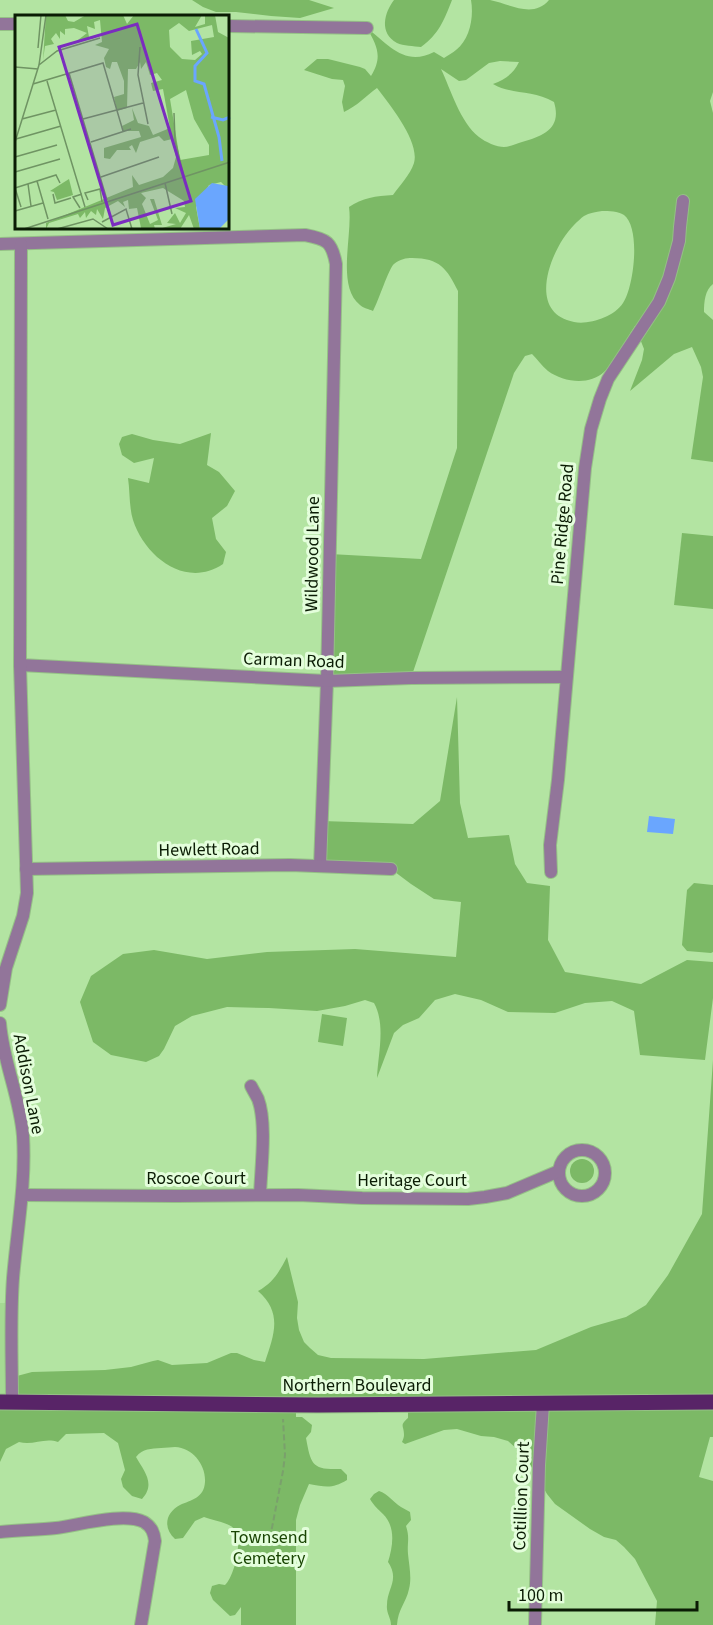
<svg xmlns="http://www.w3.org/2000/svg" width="713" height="1625" font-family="'Source Sans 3',sans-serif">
  <rect width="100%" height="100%" fill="#b3e4a2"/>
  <rect fill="#a5da93" x="0" y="1303" width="12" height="99"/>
  <g fill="#7cb966" fill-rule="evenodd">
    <path d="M192,0H309L334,8L300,18L271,16L236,12H216L203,7Z"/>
    <path d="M394,0H452C444,20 439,34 421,47C414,46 403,46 397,43C379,33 384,13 394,0Z"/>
    <path d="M471,0C477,0 484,0 490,0C510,4 533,19 549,0H713V92L710,101L713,113V284C705,290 704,302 704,312L713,320V462L691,459L703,377L701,367L692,347L674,354L630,391L642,360L644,349L635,326C625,340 618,360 604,372C589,386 563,382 548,371C542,366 537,359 532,354L525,356L514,373L411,678L327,681L330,554L421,559L457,448L458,291C447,269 440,258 412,258C406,258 400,259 394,264C389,268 378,302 373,311C369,309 363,308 360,305C336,286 353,234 349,207C362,198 376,196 393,195C400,185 410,175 414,163C420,142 390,105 377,88C366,96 357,106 344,112L342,102L345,86L343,80L332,79L304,70L317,59H328L360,67L365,69L371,76C383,57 377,46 367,28C389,45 405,67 434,52L444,58C448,55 453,53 456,50C470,39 474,17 471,0ZM500,61L519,62C513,74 506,79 493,84C512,95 533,90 554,102C562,128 544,136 522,142C517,143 510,147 504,147C497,147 485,142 479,137C460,122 451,90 441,69L459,81L466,80L489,63ZM602,211C609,211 618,211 624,215C641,228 634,287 623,303C614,317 589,325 574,322C525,313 551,248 574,225C577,222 581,218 584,216C589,213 596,212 602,211Z"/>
    <path d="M211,433L207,465L219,472L235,491L227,506L212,518L216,539L226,552L223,564C186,589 145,557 133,520C129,507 130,491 128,478L149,483L154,458L134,463L122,455L119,444L122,437L132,434L153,440L180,444Z"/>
    <path d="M682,533L713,536V609L674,605Z"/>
    <path d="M457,697L460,803L468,838L509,835L515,864L527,883L550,886L548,940L565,972L641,984L687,960L713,962V998L705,1060L640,1055L634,1011L612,1001L585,1003L555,1013L508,1012L481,1000L455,994L435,1000L419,1018L403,1025L394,1033L377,1078C378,1054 386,1025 374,1003L365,1000L345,1006L317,1011L269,1008L227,1007L192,1016L175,1026L164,1049L159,1056L146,1062L111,1055L93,1042L80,1002L91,976L123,954L154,950L207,959L267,952L355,949L456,957L461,902L434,899L411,884L391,869L320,866L322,821L413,824L440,801Z"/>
    <path d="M694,883L713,885V952L711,953L687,951L682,945L687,890Z"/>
    <path d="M322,1014L347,1018L343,1046L318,1042Z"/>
    <path d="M713,1060V1437H710L699,1477L713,1481V1625H655L657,1601L635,1559L624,1547L616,1540L604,1537L590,1529L555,1504L547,1494L526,1457L508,1441L494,1437L481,1436L457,1429L444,1430L405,1444L402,1442C403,1440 404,1437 404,1435C404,1425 399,1426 408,1418V1404L296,1405V1417H302L312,1425L311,1432L306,1438C311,1465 312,1470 341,1469L347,1475V1480C332,1489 326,1487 309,1484L300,1505L296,1520V1625H241V1607L235,1615L230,1616L213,1600L210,1593L212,1586L219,1584L225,1585C234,1577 243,1541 235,1530C230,1522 213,1521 204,1517L195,1521L183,1538L175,1539C163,1528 165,1513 180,1505C191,1500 204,1498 205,1482C206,1465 193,1448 175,1447C171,1447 166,1448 161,1448C151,1449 143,1448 136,1457C144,1471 156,1484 142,1499L132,1496L123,1487L121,1479L125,1470L118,1443L104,1433L66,1434L58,1442C44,1437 33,1446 19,1442L6,1449L0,1462V1402H12L17,1376L32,1372L105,1370L131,1367L153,1361L158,1360L172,1365L207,1363L231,1353H237L254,1360L265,1362C274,1335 283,1313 258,1291C273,1283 279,1272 287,1257L298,1302L297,1318L299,1330L304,1342L310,1348L318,1355L331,1358L424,1359L536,1350L591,1327L626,1317L646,1305L668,1275L702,1214Z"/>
    <circle cx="582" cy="1171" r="12"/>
    <path d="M379,1491C388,1494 393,1502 401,1507C404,1509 407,1510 410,1512L411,1520L406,1526C410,1538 407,1543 408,1554C409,1565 412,1578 409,1589C406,1603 398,1609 397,1625H391C391,1618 386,1613 387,1605C387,1588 400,1580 388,1562C393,1546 396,1527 383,1514C378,1509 374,1506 370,1499L374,1494Z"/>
  </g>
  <path fill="#6aa6fe" d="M649,816L675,819L673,834L647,832Z"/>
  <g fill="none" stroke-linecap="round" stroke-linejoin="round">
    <g stroke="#95c086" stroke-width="14">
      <g id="minor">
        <path d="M0,24H16"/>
        <path d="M228,26L367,28"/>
        <path d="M0,244L305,235C327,239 332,242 336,264L327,681L320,866"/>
        <path d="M20,665L327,681L411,678L566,677"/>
        <path d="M26,869L290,865L391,869"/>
        <path d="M551,872L550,845L558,780L585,468L591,429L600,399L608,379L659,302L669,278L679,241L680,227L683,201"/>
        <path d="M0,1005L6,968L23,916L27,893L20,665L21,244"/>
        <path d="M0,1023C3,1062 20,1097 23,1136C26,1183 17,1230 13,1278C10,1319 12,1361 12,1402"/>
        <path d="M251,1086C253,1090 256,1095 258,1099C267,1123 261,1168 260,1195"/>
        <circle cx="582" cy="1173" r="23"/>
        <path d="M22,1195L177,1196L298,1195L362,1198L468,1199L485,1197L507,1193L559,1171"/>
        <path d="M0,1532C19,1530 38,1530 56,1528C79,1525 124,1512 144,1522C152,1527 154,1533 155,1541L141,1625"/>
        <path d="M535,1625L539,1465L543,1404"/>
      </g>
    </g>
    <g stroke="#95c086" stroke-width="17">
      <path id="primary" d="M0,1402L318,1405L713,1402"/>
    </g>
    <path stroke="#7aa06c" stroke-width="2" stroke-dasharray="6 3" stroke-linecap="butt" d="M270,1538L283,1471L285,1455L283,1419"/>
    <use href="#minor" stroke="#92759a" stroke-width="12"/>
    <use href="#primary" stroke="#582467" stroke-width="15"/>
  </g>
  <g text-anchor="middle" stroke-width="6" stroke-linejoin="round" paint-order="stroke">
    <g font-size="18" fill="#0a1c04" stroke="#e4fedc">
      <text transform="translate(562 524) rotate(-85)" y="6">Pine Ridge Road</text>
      <text transform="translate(312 554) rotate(-89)" y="6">Wildwood Lane</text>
      <text transform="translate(294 660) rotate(2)" y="6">Carman Road</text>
      <text transform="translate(209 849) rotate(-1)" y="6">Hewlett Road</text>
      <text transform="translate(29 1084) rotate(79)" y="6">Addison Lane</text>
      <text x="196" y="1184">Roscoe Court</text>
      <text x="412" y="1186">Heritage Court</text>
      <text x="357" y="1391">Northern Boulevard</text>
      <text transform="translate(521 1496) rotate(-88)" y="6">Cotillion Court</text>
    </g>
    <g font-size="18" fill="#194503" stroke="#e4fedc">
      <text x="269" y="1543">Townsend<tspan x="269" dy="21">Cemetery</tspan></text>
    </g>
  </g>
  <g transform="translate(15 15)">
    <rect width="214" height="214" fill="#b3e4a2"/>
    <path d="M31,0H50L53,6L59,7L71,0H108L112,9L119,0H187L180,12L190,9V0H200L203,17L214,23V175L206,167L194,170L181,192L185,214H179L174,200L165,214H144L161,209L152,208L160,198L165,208L171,198L160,193L170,192L169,186L148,173L126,178L131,183L127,189L135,209L143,205L135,184H139L147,210H139L140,214L126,213L122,193L114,194L113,185L108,187L110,192L103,186L90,193L88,204L82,194L81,200L76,196L71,203L70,197L65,203L63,199L34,208L31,214V208L118,172L117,160L124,170L148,162L158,153L161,142L157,124L149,126L144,121L125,127L121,138L117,130L114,132L116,135H102L95,144L89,143V133L126,122L124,116H108L107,111L119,105L117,93L123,108L134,111L138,120L155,113L148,74L138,76L136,68L147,65L142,58L135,60L131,47L126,54L125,47L121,54H113L112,93L102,96L99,82L109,79V66L102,47H97L95,54L91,52L89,43L94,34L80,30L87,27L85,5L79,7L80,14L72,11L74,22H81L77,24L63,25L72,18L59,13L50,14V20L45,16V24L41,18L36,24L39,29L30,31L28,45ZM164,8L174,16L197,10L199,22L176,26L177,40L185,36L187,39L180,45L167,44L155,32L154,15ZM171,75L179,104L194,130V140L165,145L155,84ZM54,164L58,180L42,185L39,177L35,176Z" fill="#7cb966" fill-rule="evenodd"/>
    <path d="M197,168L213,171L214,204L204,214H185L180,184Z" fill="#6aa6fe"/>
    <path fill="none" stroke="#6aa6fe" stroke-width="3" d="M181,14L192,38L180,51V66L189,69L204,122L207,146M196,102L208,105L215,102"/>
    <path fill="none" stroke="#6f9463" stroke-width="1.5" d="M125,32L123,60L133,109M23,33L26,0M24,50L42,36L85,23M0,52L23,54M54,58L92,185M32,66L70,192M18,69L88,48L108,116M159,98L160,125L169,162M7,104L41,95M68,104L128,88M1,124L46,111M0,127L24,50L31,0M76,127L116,114M0,142L42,130M0,157L45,144M86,162L144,142M22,166L33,204M150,168L157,199M13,169L16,191M0,173L41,160L45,168M0,173L6,192M38,179L40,188L56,183M73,185L70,178L85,174L87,187M65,193L58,182L67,179M0,196L28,188M87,207L111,194L117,214M9,214L215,147M42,214L78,204L93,214"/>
    <path fill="#7b2cbf" fill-opacity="0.15" stroke="#7b2cbf" stroke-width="3" d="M122,9L176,186L98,210L44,32Z"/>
    <rect width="214" height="214" fill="none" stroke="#0a1c04" stroke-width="3"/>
  </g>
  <path d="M509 1601v9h188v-9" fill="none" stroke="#0a1c04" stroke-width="3"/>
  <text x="518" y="1601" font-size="18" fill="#0a1c04" stroke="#e4fedc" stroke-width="4.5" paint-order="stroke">100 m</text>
</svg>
